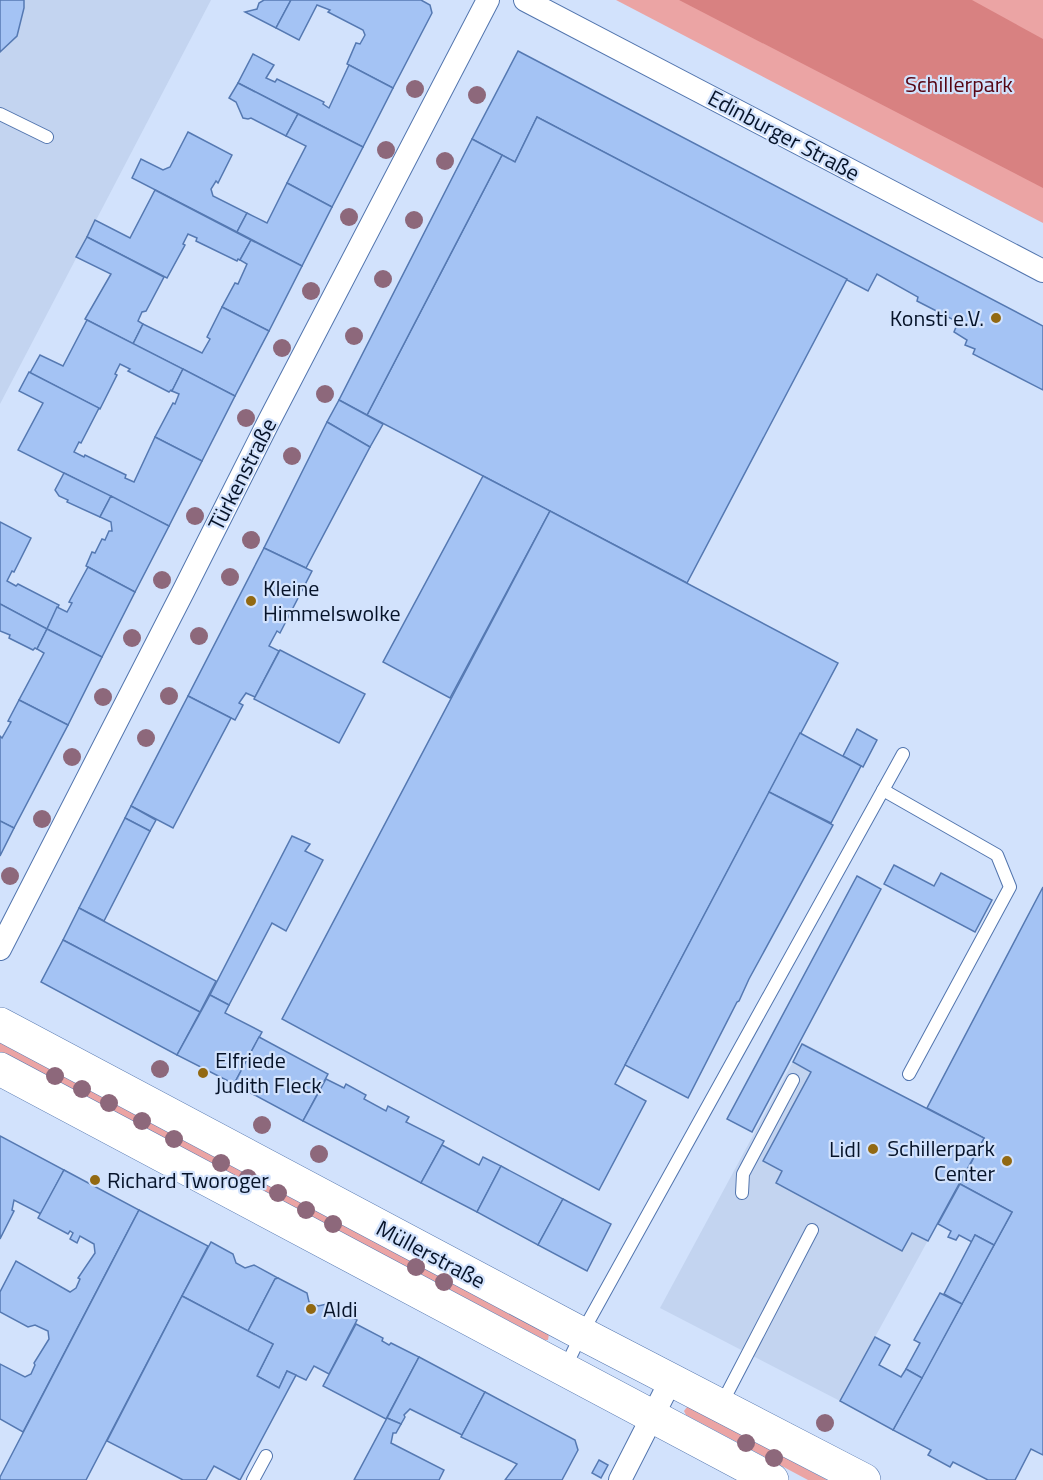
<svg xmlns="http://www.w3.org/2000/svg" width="1043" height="1480" font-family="'Titillium Web',sans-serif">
  <rect width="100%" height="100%" fill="#d2e2fc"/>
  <g fill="#c3d4f0">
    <path d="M0,0H211L0,404Z"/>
    <path d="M803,1043L984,1138L840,1401L660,1308Z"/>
  </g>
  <g fill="#eba4a4">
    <path d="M616,0H1043V223Z"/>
    <path d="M0,1042L549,1334L548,1340H545L0,1052Z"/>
    <path d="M687,1407H690L827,1480H808L686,1415L684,1411Z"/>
  </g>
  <path fill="#d88181" d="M679,0H972L1043,39V188Z"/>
  <g fill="#a4c3f4" stroke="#5579b2" stroke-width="1.5">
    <path d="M0,0H24V8L17,36L0,52Z"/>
    <path d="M264,0H291L276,28L245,12L257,9L259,3Z"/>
    <path d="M291,0H421L430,5L432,13L393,88L347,64L356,43L360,44L365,35L363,30L328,12L330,10L317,5L299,40L276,28Z"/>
    <path d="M518,51L1043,326V390L973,354L975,349L965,345L967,340L954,332L958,322L917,301L918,297L877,274L868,291L537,117L515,162L472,139Z"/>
    <path d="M253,54L274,65L266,78L275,82L277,79L324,102L323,104L329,108L349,65L393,88L363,147L238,83Z"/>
    <path d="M238,83L298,114L286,136L251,118L248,119L243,118L236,102L229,98Z"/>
    <path d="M298,114L363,147L332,207L287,183L306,146L286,136Z"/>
    <path d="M537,117L847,279L687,583L367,415L502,155L515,162Z"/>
    <path d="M188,132L232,155L218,183L216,181L211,189L213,196L247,213L237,232L132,178L141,159L163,170L170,167Z"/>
    <path d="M472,139L502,155L367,415L339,400Z"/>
    <path d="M287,183L332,207L302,266L237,232L247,213L267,223Z"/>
    <path d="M155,190L251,240L240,260L238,259L237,261L196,241L197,238L188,234L183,244L185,245L167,278L87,237L95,220L130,238Z"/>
    <path d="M87,237L164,277L146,311L142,312L138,321L143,324L133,344L85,319L111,274L76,257Z"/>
    <path d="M251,240L302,266L269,331L222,307L235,283L238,284L247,264L240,260Z"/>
    <path d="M222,307L269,331L235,396L133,344L143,324L202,353L210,339L207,337Z"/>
    <path d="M87,320L183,369L172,391L171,390L169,392L128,371L130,369L120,364L115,374L117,375L100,409L30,373L40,355L63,366Z"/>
    <path d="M183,369L235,396L202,461L155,437L173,403L175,404L179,394L172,391Z"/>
    <path d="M29,372L99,408L81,443L79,442L74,452L84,457L85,455L126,475L125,478L134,482L155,437L202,461L169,526L18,450L43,403L19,391Z"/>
    <path d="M339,400L383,424L370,447L327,422Z"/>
    <path d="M327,422L370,447L306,568L264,548Z"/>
    <path d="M64,473L111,496L100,517L67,502L68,500L59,496L55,490Z"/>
    <path d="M483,476L550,511L450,698L383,662Z"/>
    <path d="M111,496L169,526L135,592L86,566L92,552L95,553L102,539L105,540L109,531H112L111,522L100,517Z"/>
    <path d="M550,511L838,663L615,1084L646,1101L599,1190L282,1019Z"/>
    <path d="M0,522L31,538L14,572L12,571L7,581L16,586L18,584L59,605L47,629L0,604Z"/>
    <path d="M264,548L312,571L280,633L277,631L269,646L279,651L255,697L246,693L239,703L243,705L235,720L188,696Z"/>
    <path d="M88,567L135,592L102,657L47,629L57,607L67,612L72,603L69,602Z"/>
    <path d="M0,604L47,629L37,649L35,648L33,650L9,638L10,635L0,631Z"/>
    <path d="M47,629L102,657L68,725L19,700L44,653L37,649Z"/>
    <path d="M280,650L365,694L339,743L254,699Z"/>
    <path d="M188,696L231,718L173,828L131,806Z"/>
    <path d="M19,700L68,725L14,828L0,821V736L2,738L11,722L8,721Z"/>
    <path d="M857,729L877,740L863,767L843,756Z"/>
    <path d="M800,733L861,766L831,823L769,792Z"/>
    <path d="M769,792L833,825L749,979L739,1001L737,1002L688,1098L625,1065Z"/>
    <path d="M131,806L156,820L150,831L125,818Z"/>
    <path d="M125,818L150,831L104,921L79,908Z"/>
    <path d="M0,821L14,828L0,856Z"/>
    <path d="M292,836L310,844L305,851L323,860L286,931L272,923L229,1005L210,995Z"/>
    <path d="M894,865L934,886L941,873L992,900L975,932L884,884Z"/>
    <path d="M857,876L881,889L752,1132L727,1119Z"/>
    <path d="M1043,887V1455L1031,1449L1015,1480H988L953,1462L950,1467L928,1455L931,1450L893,1430L1012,1212L960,1184L984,1138L927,1108Z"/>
    <path d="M79,908L216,981L200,1012L63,940Z"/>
    <path d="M63,940L200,1012L177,1055L41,982Z"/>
    <path d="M210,995L229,1005L225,1013L262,1032L234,1084L177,1055Z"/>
    <path d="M259,1037L328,1074L303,1121L234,1084Z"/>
    <path d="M802,1044L984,1138L928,1241L912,1233L902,1251L776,1183L782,1171L763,1161L811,1072L793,1062Z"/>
    <path d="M326,1079L344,1088L346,1084L366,1095L364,1099L386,1111L388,1106L409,1117L406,1122L444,1141L421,1183L303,1121Z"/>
    <path d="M0,1136L64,1170L41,1214L14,1200L12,1210L14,1211L0,1239Z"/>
    <path d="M442,1145L479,1165L483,1157L501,1166L477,1212L421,1183Z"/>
    <path d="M501,1166L563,1199L538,1245L477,1212Z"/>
    <path d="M64,1170L139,1210L23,1432L0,1419V1364L25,1377L31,1374L35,1365L34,1363L49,1339L48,1331L35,1325L28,1327L0,1312V1292L16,1261L70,1292L76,1288L80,1279L78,1278L95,1253L94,1244L80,1236L77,1243L70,1239L73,1233L70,1231L68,1234L38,1218Z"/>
    <path d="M960,1184L1012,1212L994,1245L975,1235L972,1242L959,1235L956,1240L948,1237L951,1231L938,1224Z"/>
    <path d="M563,1199L611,1224L587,1271L538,1245Z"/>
    <path d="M139,1210L208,1246L86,1480H0V1477Z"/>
    <path d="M975,1235L994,1245L962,1304L944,1294Z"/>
    <path d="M211,1242L233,1254L236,1263L245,1268L254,1265L278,1278L275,1279L248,1331L182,1296Z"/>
    <path d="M278,1278L307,1293L309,1302L318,1306L327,1304L357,1320L329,1374L314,1366L306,1380L287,1371L279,1388L257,1376L273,1344L248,1331L275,1279Z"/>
    <path d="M940,1293L962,1304L922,1378L906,1369L920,1343L914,1340Z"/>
    <path d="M182,1296L273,1344L257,1376L279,1388L287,1371L296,1375L240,1480L214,1466L206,1480H183L107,1441Z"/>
    <path d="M356,1324L383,1338L382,1341L389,1345L391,1343L419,1357L386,1419L323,1386Z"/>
    <path d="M875,1337L890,1345L879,1365L901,1377L906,1369L922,1378L893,1430L840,1401Z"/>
    <path d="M419,1357L485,1392L462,1435L410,1409L404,1415L405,1417L401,1424L387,1418Z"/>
    <path d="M485,1392L575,1440L578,1450L562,1480H505L517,1464L461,1437Z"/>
    <path d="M387,1418L401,1424L396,1433H393L391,1443L444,1470L439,1480H354Z"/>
    <path d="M599,1460L608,1465L601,1478L592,1473Z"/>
  </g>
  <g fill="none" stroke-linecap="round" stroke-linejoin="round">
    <g stroke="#5275ae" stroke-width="14">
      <g id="lane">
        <path d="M0,114L47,137"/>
        <path d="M883,790L997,855L1010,887L909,1074"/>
        <path d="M742,1193L743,1174L793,1080"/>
        <path d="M565,1368L582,1333L903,754"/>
        <path d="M721,1405L812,1230"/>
        <path d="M253,1480L266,1456"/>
      </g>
    </g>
    <g stroke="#5275ae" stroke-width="24">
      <g id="street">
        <path d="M525,0L1043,271"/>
        <path d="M0,949L184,590L269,421L488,0"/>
        <path d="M620,1480L671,1380"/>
      </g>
    </g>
    <g stroke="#5275ae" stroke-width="34">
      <g id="primary">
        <path d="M0,1024L573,1329L864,1480"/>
        <path d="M0,1069L772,1480"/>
      </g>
    </g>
    <use href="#lane" stroke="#fff" stroke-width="12"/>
    <use href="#street" stroke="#fff" stroke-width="22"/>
    <use href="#primary" stroke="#fff" stroke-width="33"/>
  </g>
  <g fill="#8d687b">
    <circle cx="415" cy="89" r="9"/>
    <circle cx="477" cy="95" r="9"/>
    <circle cx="386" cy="150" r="9"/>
    <circle cx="445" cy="161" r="9"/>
    <circle cx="349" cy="217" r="9"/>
    <circle cx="414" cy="220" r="9"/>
    <circle cx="383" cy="279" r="9"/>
    <circle cx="311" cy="291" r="9"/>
    <circle cx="354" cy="336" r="9"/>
    <circle cx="282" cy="348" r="9"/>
    <circle cx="325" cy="394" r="9"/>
    <circle cx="246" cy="418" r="9"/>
    <circle cx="292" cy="456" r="9"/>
    <circle cx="195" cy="516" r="9"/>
    <circle cx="251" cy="540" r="9"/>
    <circle cx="230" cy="577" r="9"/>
    <circle cx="162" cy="580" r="9"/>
    <circle cx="199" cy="636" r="9"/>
    <circle cx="132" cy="638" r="9"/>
    <circle cx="169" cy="696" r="9"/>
    <circle cx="103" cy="697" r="9"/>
    <circle cx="146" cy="738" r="9"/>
    <circle cx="72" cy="757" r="9"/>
    <circle cx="42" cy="819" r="9"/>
    <circle cx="10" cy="876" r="9"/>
    <circle cx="160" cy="1069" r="9"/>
    <circle cx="55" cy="1076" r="9"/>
    <circle cx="82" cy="1089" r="9"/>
    <circle cx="109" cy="1103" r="9"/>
    <circle cx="142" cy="1121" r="9"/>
    <circle cx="262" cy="1125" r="9"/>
    <circle cx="174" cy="1139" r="9"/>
    <circle cx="319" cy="1154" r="9"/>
    <circle cx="221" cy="1163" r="9"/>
    <circle cx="248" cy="1178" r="9"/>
    <circle cx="278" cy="1193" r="9"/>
    <circle cx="306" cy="1210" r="9"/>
    <circle cx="333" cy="1224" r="9"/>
    <circle cx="416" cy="1267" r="9"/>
    <circle cx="444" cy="1282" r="9"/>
    <circle cx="825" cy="1423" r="9"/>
    <circle cx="746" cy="1443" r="9"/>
    <circle cx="774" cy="1458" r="9"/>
  </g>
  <g fill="#926912" stroke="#d2e2fc" stroke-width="2">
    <circle cx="996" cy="318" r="6"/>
    <circle cx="251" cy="601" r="6"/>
    <circle cx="203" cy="1073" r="6"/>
    <circle cx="873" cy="1149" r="6"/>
    <circle cx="1007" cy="1161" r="6"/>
    <circle cx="95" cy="1180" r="6"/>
    <circle cx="311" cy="1309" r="6"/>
  </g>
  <g text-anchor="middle" stroke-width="4.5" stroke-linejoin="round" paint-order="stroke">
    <g font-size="22" fill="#550412" stroke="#d2e2fc">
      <text x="959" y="92">Schillerpark</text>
    </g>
    <g font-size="22" fill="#061329" stroke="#d2e2fc">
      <text transform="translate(784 135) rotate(28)" y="8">Edinburger Straße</text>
      <text transform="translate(242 474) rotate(-63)" y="8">Türkenstraße</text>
      <text transform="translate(431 1254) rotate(28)" y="8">Müllerstraße</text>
    </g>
    <g font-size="22" fill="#061329" stroke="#d2e2fc" text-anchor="start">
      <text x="984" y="326" text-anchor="end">Konsti e.V.</text>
      <text x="263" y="596">Kleine<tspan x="263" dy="25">Himmelswolke</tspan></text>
      <text x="215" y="1068">Elfriede<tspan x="215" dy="25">Judith Fleck</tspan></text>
      <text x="995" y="1156" text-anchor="end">Schillerpark<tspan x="995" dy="25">Center</tspan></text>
      <text x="861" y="1157" text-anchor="end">Lidl</text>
      <text x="107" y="1188">Richard Tworoger</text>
      <text x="323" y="1317">Aldi</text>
    </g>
  </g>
</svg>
